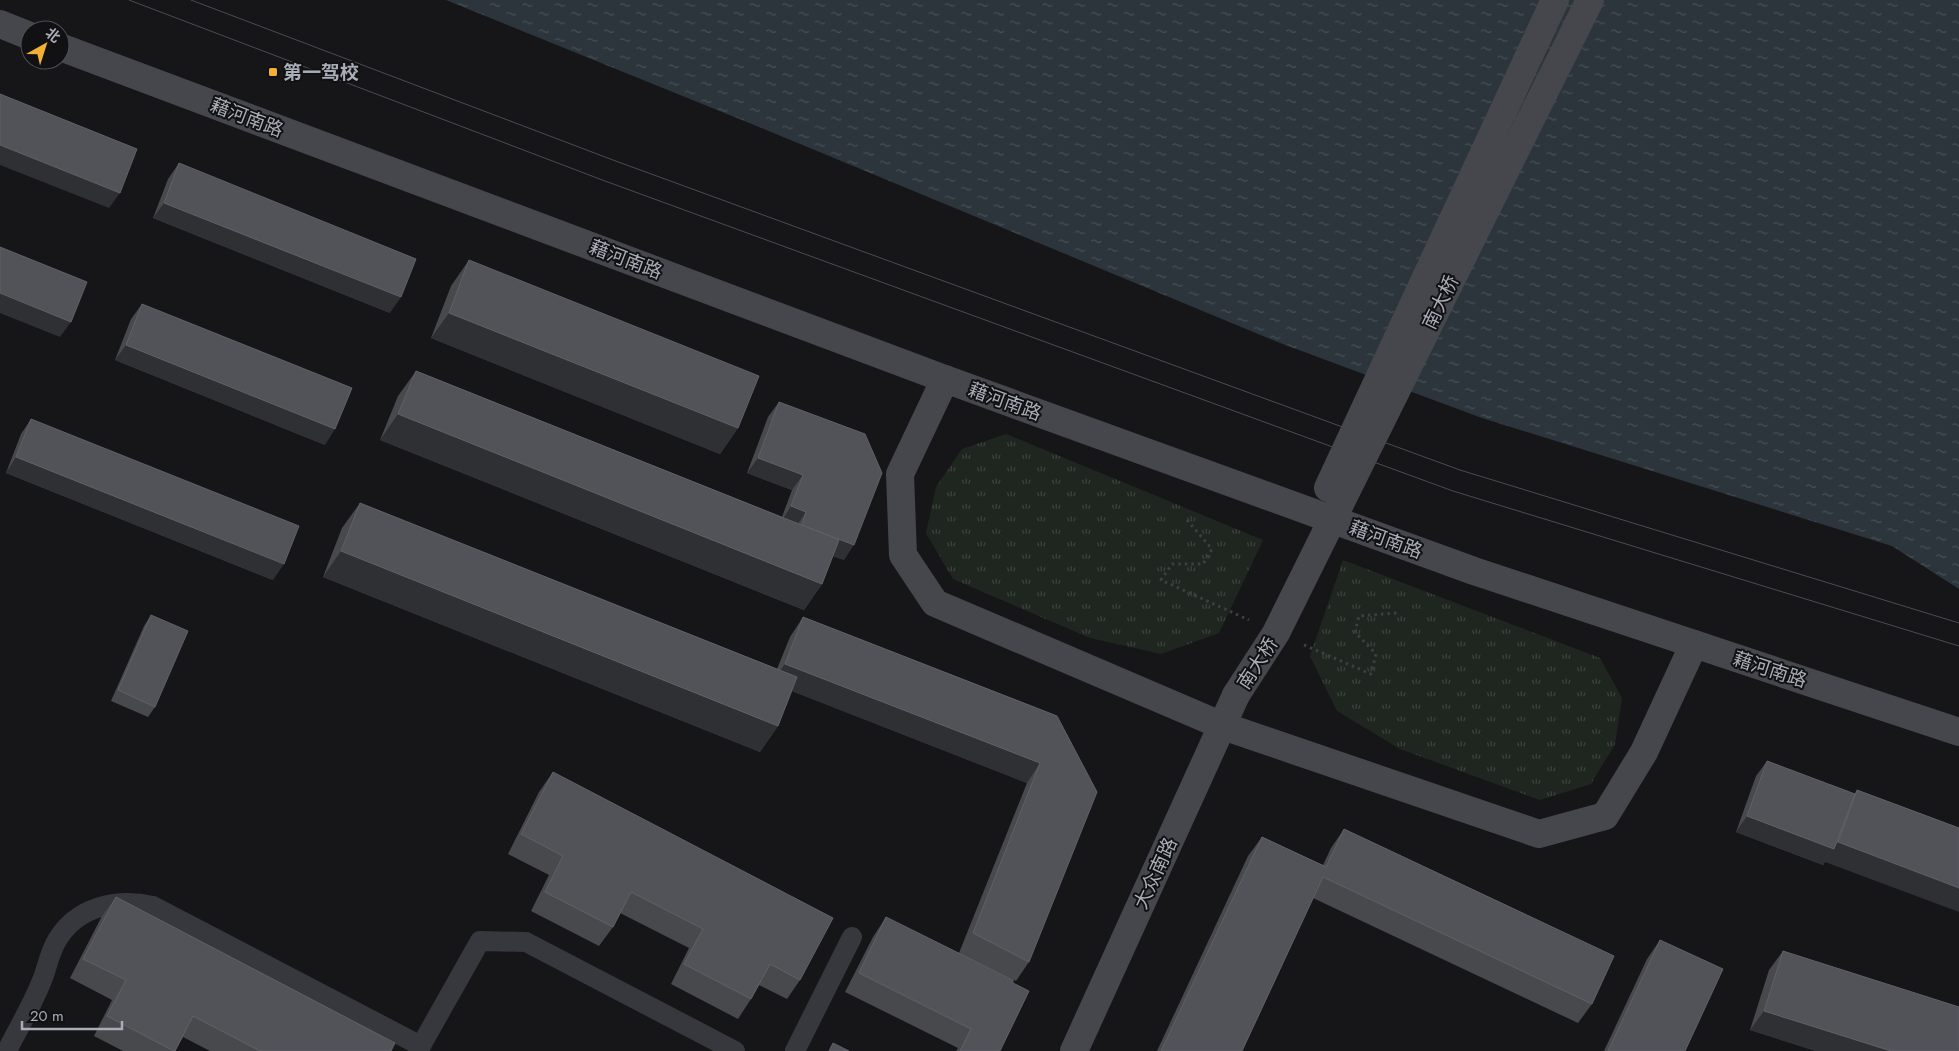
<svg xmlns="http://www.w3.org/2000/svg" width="1959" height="1051" font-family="Jost,'Noto Sans SC',sans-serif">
  <defs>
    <pattern id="park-tufts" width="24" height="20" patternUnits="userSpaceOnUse" patternTransform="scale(1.25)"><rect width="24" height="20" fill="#1e261f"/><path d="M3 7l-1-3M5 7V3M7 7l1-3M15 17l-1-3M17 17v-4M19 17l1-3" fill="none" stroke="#3c433d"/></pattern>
    <pattern id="water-ripples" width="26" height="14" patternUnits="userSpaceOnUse" patternTransform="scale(1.25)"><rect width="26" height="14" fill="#2c353c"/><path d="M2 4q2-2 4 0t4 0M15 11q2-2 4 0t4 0" fill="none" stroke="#485056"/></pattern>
  </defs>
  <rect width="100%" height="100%" fill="#161618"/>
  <g fill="url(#park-tufts)">
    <path d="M1006,434L1263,540L1219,633L1161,654L1090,638L953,579L926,533L936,487L962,449Z"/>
    <path d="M1343,560L1600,658L1622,698L1615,744L1591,784L1540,800L1400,749L1337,711L1310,656Z"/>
  </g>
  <path fill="url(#water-ripples)" d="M446,0H1959V589L1892,546L1482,418L1280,343L764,129Z"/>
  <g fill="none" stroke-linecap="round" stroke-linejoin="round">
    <g stroke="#3d3f44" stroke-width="3" stroke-dasharray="2.5 4" stroke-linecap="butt">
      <path d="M1187,520L1212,549L1203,564H1172L1161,580L1249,620"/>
      <path d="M1304,645L1371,674L1376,654L1355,632L1359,616L1397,613"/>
    </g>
    <g stroke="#37383d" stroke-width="20">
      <path d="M7,1051C19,1026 35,1001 44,975C48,963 50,953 56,942C76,906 117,898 153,906L421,1046"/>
      <path d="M418,1051L480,941L526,942L735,1051"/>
      <path d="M795,1051L852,937"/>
    </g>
    <g stroke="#45474d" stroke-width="28">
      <path d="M0,24L30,36"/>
      <path d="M60,47L945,379L1474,571L1959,732"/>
      <path d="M945,379L900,474L903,555L935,603L1223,726L1539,834L1605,816L1644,752L1694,644"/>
      <path d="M1074,1051L1236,695"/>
    </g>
    <g stroke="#4a4c52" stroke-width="1">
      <path d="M129,0L605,181L1453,491L1959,646"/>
      <path d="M191,0L613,160L1460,470L1959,623"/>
    </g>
    <g stroke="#45474d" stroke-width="28">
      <path d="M1328,488L1555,0"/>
      <path d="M1236,695L1276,633L1590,0"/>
    </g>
  </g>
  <g fill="#47494d">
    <path d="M179,163L390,313L153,218L168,179Z"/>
    <path d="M469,260L738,428L720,454L431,338L451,286Z"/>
    <path d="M142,304L325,445L115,360L131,319Z"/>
    <path d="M416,371L782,517L792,490L747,473L768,417L779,402L844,560L833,556L822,584L804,610L380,440L398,396Z"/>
    <path d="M31,419L273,580L6,473L21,434Z"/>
    <path d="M360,503L777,669L790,637L803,617L1057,716L1029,962L1016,981L959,953L1027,783L792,691L778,726L760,752L323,577L342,528Z"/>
    <path d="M151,615L155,707L148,717L111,701L144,626Z"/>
    <path d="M1767,761L1855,794L1857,790L1959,828L1825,862L1823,865L1736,832L1756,776Z"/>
    <path d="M553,772L800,980L787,999L759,985L751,999L738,1019L671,984L689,948L620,913L613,927L599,946L531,911L549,875L508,854L539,792Z"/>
    <path d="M1344,829L1592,1004L1578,1023L1313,898L1242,1051H1157L1248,856L1262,837L1323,865L1331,848Z"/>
    <path d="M116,897L391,1051H210L183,1037L175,1051H123L94,1036L112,1000L70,978L102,916Z"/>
    <path d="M886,917L1000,1051H956L958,1048L845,992L873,937Z"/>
    <path d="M1660,940L1685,1051H1604L1647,959Z"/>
    <path d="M1783,951L1959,1051H1816L1750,1030L1769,970Z"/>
  </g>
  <g fill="#2f3033">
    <path d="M0,145L120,193L109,208L0,165Z"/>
    <path d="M164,203L401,297L390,313L153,218Z"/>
    <path d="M0,293L71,322L60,337L0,313Z"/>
    <path d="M449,313L738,428L720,454L431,338Z"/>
    <path d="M126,345L335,429L325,445L115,360Z"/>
    <path d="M398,414L822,584L804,610L380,440Z"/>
    <path d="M16,457L284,564L273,580L6,473Z"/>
    <path d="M758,458L803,475L792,490L747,473Z"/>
    <path d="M791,506L806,512L796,527L781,522Z"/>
    <path d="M802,525L854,545L844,560L791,540Z"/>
    <path d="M341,551L778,726L760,752L323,577Z"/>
    <path d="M785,664L1040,763L1027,783L771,683Z"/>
    <path d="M1747,816L1833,849L1838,842L1959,888V912L1825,862L1823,865L1736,832Z"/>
    <path d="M1764,1011L1891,1051H1816L1750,1030Z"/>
  </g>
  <g fill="#525359" stroke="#5f6168">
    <path d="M0,94L137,149L120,193L0,145Z"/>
    <path d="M179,163L416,259L401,297L164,203Z"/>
    <path d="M0,247L87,282L71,322L0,293Z"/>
    <path d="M469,260L759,376L738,428L449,313Z"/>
    <path d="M142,304L352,388L335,429L126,345Z"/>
    <path d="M416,371L839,540L822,584L398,414Z"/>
    <path d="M779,402L865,434L882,473L854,545L802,525L806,512L791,506L803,475L758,458Z"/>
    <path d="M31,419L299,526L284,564L16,457Z"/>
    <path d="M360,503L797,677L778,726L341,551Z"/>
    <path d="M151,615L188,631L155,707L118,690Z"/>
    <path d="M803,617L1057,716L1097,792L1029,962L973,933L1040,763L785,664Z"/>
    <path d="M1767,761L1855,794L1834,849L1747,816Z"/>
    <path d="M553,772L833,918L800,980L770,964L751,999L684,964L703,929L631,892L613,927L545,892L563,856L521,834Z"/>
    <path d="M1857,790L1959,828V888L1838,842Z"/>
    <path d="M1344,829L1614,956L1592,1004L1323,877L1242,1051H1161L1262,837L1326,867Z"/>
    <path d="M116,897L395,1043L391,1051H260L193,1016L175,1051H174L107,1016L126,980L83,959Z"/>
    <path d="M886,917L1013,980V983L1029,991L1000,1051H960L971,1029L859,973Z"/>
    <path d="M1660,940L1723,969L1685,1051H1608Z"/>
    <path d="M1783,951L1959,1007V1051H1891L1764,1011Z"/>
    <path d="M833,1043L849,1051H829Z"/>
  </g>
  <rect fill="#f2b134" stroke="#111113" stroke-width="2" x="268" y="67" width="10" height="10" rx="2.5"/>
  <g text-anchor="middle" stroke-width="4" stroke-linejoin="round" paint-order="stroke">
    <g font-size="19" font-weight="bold" fill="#a8adb8" stroke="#111113" text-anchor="start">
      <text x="283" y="79">第一驾校</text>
    </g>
    <g font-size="19" fill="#a8adb8" stroke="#111113">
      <text transform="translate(247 117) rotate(21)" y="7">藉河南路</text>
      <text transform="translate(626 259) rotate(21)" y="7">藉河南路</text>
      <text transform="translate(1440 302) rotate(-64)" y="7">南大桥</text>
      <text transform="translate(1005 401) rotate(20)" y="7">藉河南路</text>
      <text transform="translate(1386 539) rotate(20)" y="7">藉河南路</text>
      <text transform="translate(1257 663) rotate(-57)" y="7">南大桥</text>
      <text transform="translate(1770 669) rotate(18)" y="7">藉河南路</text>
      <text transform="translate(1155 873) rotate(-65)" y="7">大众南路</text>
    </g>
  </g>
  <g transform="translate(45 45) rotate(39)"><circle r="24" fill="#111113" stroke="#4d4f55"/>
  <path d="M0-4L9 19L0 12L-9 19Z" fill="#f2b134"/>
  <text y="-8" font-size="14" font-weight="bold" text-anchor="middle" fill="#a8adb8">北</text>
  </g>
  <path d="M22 1021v8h100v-8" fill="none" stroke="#a8adb8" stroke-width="2.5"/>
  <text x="30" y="1021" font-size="15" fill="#a8adb8" stroke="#111113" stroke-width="4" paint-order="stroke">20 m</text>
</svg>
